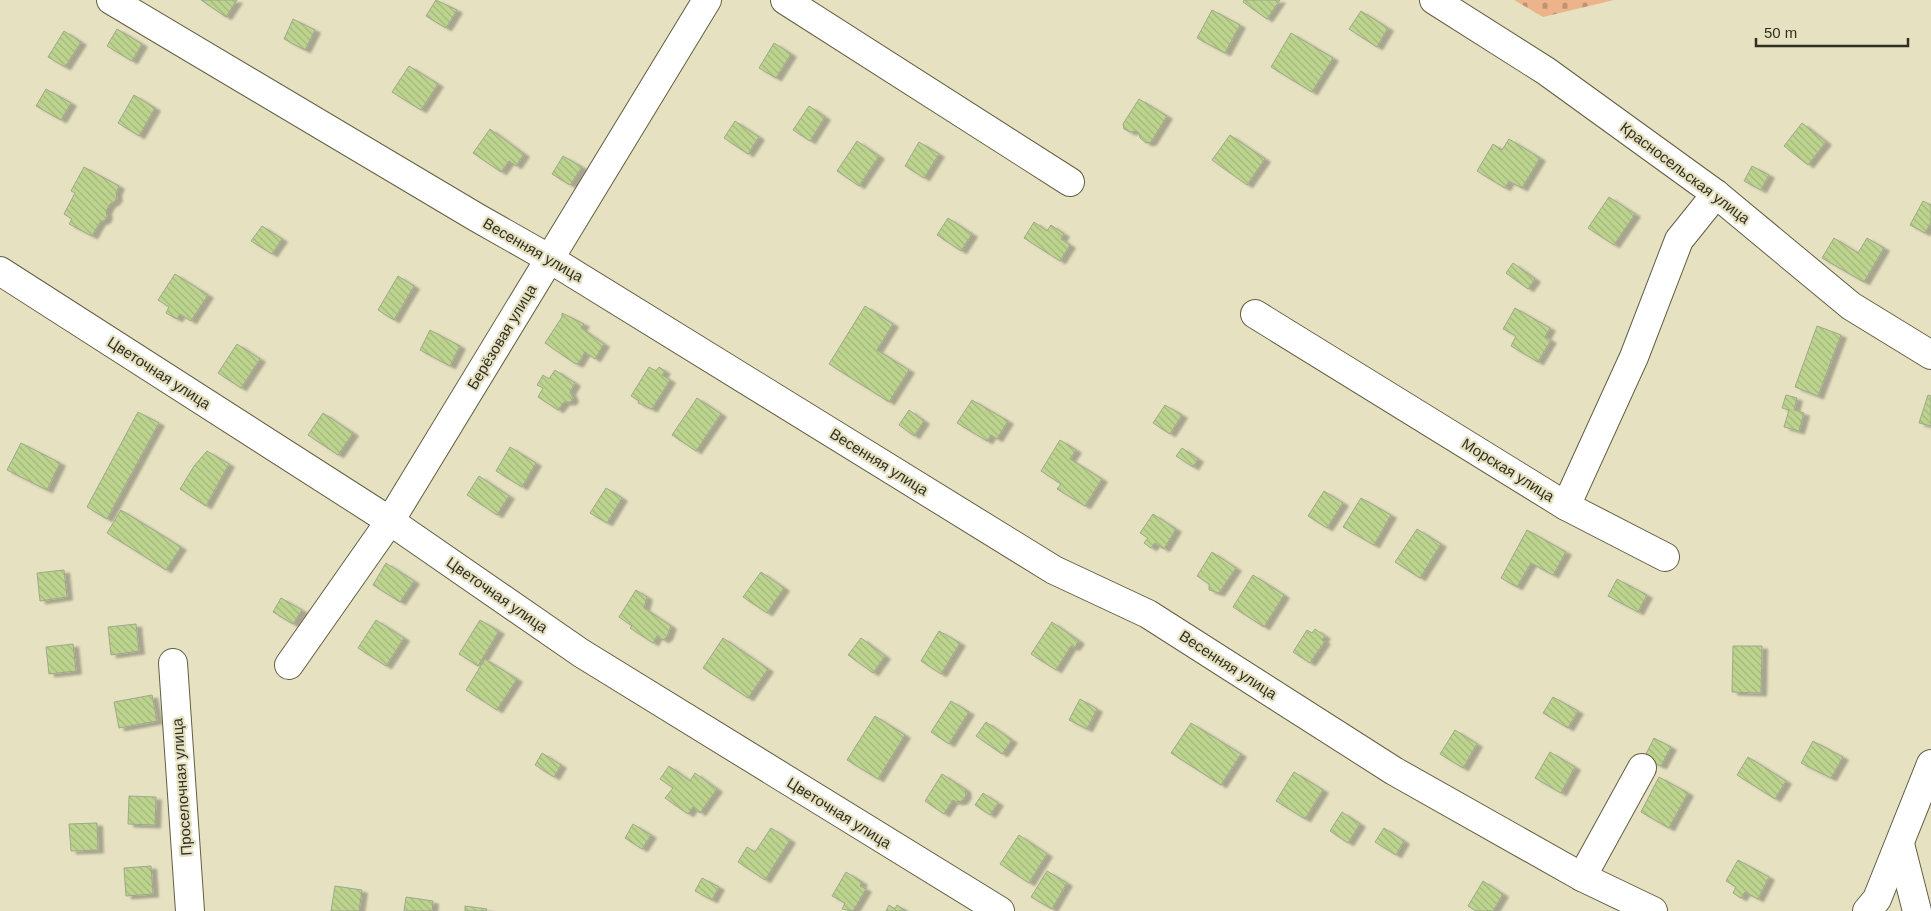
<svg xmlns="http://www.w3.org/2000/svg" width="1931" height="911" font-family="Arial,sans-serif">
  <defs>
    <pattern id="cemetery-stones" width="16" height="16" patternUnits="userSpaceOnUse" patternTransform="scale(1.25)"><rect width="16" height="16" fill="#edb38b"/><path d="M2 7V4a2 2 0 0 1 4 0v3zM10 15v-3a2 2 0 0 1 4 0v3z" fill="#c09271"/></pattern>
    <pattern id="building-back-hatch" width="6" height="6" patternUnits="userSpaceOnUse" patternTransform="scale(1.25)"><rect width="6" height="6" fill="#bdd48e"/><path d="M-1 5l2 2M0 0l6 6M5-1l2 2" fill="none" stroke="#a3b67a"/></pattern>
    <filter id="shadow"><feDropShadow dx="5.5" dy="3" stdDeviation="1" flood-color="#0004"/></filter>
  </defs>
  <rect width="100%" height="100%" fill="#e5e1c1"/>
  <path fill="url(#cemetery-stones)" d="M1514,0H1614L1543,17Z"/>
  <g fill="url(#building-back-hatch)" stroke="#9ea88c" filter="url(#shadow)">
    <path d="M201,0H237L226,17Z"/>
    <path d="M436,0L457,10L446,28L426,16Z"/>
    <path d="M1244,0H1280L1267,19L1243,2Z"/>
    <path d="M1212,10L1240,25L1225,53L1197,38Z"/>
    <path d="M1361,11L1388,28L1377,47L1349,29Z"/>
    <path d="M293,19L315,30L305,50L284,39Z"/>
    <path d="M117,29L142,44L132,61L107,46Z"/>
    <path d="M64,31L81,42L65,67L48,57Z"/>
    <path d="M1291,33L1333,58L1312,92L1271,67Z"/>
    <path d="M774,43L791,54L776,78L759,68Z"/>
    <path d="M409,66L438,84L421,110L392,92Z"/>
    <path d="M46,89L71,103L61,120L36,106Z"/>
    <path d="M134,95L155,108L139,136L118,123Z"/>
    <path d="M1139,99L1167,116L1151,142L1146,143L1140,138L1139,133L1136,131L1130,132L1124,129L1123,124Z"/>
    <path d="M809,106L825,117L810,141L793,130Z"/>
    <path d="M735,121L759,137L748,154L724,138Z"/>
    <path d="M1802,123L1826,142L1808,165L1784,146Z"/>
    <path d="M490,129L524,154L516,166L509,161L501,172L473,153Z"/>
    <path d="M1230,135L1265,159L1247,185L1212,160Z"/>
    <path d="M1509,139L1540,158L1522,188L1509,181L1505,188L1477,171L1493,144L1502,150Z"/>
    <path d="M857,141L879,156L859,186L837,171Z"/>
    <path d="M919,142L939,154L924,178L905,166Z"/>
    <path d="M563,156L582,167L570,185L552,174Z"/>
    <path d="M1752,166L1769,175L1761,190L1744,181Z"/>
    <path d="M84,167L119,186L116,193L117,198L114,202L110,204L106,211L107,216L105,220L100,222L92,236L69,224L72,219L64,214L75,193L71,191Z"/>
    <path d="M1609,197L1635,214L1614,245L1588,228Z"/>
    <path d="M1923,201L1931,205V222L1925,233L1910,225Z"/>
    <path d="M948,218L972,234L961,251L937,235Z"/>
    <path d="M1034,222L1047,231L1051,225L1064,234L1061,239L1070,245L1060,261L1024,238Z"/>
    <path d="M262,226L282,239L272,254L251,241Z"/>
    <path d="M1834,238L1858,253L1867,238L1884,248L1864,282L1822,258Z"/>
    <path d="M1513,263L1535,279L1528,289L1506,273Z"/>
    <path d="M175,274L208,295L191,321L180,314L177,319L166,313L169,307L158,300Z"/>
    <path d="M398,276L414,286L394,320L378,310Z"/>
    <path d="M865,306L893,324L877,350L909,370L889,402L829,364Z"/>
    <path d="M1515,308L1550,328L1545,337L1551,340L1538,362L1511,346L1516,336L1503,329Z"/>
    <path d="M562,313L584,324L581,328L604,344L595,359L585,352L578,364L574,363L545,343L562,317Z"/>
    <path d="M1817,326L1841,335L1818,396L1795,387Z"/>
    <path d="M430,330L460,346L450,366L420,350Z"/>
    <path d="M237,344L260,359L241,388L218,373Z"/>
    <path d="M649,367L656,371L659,367L665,371L662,375L670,380L652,409L638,403L639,401L631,396Z"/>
    <path d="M555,370L575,383L570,392L573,398L571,402H564L558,410L538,397L543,388L537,385L543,375L549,379Z"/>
    <path d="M1786,395L1797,398L1794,410L1804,413L1799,431L1784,427L1789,410L1782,408Z"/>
    <path d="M1928,395L1931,396V426L1919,423Z"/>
    <path d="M697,398L721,414L696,451L672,435Z"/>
    <path d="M972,400L1008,421L997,439L991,435L987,441L957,423Z"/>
    <path d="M1165,405L1182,415L1170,434L1153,423Z"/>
    <path d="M909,410L924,421L914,436L899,425Z"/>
    <path d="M138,412L159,423L107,519L87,507Z"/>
    <path d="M323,413L353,433L338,455L308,435Z"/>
    <path d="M1060,440L1076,450L1070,459L1102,479L1085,506L1057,489L1061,484L1041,471Z"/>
    <path d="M21,443L60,463L47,490L7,470Z"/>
    <path d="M510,447L536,463L522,487L496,471Z"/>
    <path d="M1182,448L1198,459L1193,467L1176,456Z"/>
    <path d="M207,451L229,464L206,506L180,489L194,466Z"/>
    <path d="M479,476L509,496L497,515L467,495Z"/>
    <path d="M606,488L622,498L607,523L590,513Z"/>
    <path d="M1324,491L1343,503L1327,528L1308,516Z"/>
    <path d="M1361,498L1391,515L1374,545L1343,527Z"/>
    <path d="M121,510L181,547L166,570L107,533Z"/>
    <path d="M1153,514L1176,529L1164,549L1155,543L1151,548L1144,543L1148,538L1140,533Z"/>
    <path d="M1417,529L1441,544L1420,578L1395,562Z"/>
    <path d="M1527,530L1566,552L1553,575L1531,563L1517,587L1501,578Z"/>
    <path d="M1212,552L1236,568L1219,593L1209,590V584L1197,576Z"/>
    <path d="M386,563L414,581L400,602L373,585Z"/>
    <path d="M64,570L67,597L40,601L37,573Z"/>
    <path d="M761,572L784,588L767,613L743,597Z"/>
    <path d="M1253,575L1284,595L1264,627L1233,607Z"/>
    <path d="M1617,579L1647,595L1638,612L1608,596Z"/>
    <path d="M636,590L647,597L644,608L671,626L667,637L663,640L657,636L653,643L630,628L632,626L619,617Z"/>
    <path d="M281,598L302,610L293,624L273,612Z"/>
    <path d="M376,620L404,638L386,666L358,648Z"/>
    <path d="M480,620L499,631L478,666L459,654Z"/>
    <path d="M1052,622L1079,641L1074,648L1071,646L1056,670L1031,654Z"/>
    <path d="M136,624L139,651L111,655L108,627Z"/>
    <path d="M1315,629L1325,636L1322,640L1325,641L1310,663L1293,652L1307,630L1312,633Z"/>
    <path d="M939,631L960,643L941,674L921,661Z"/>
    <path d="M723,638L768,669L748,698L703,668Z"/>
    <path d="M861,638L885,656L873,673L848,655Z"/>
    <path d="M73,644L76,671L49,674L46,647Z"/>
    <path d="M1733,646H1762L1761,693L1732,692Z"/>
    <path d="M485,659L517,679L497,710L466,690Z"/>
    <path d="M152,695L157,721L119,728L114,702Z"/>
    <path d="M1553,697L1578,711L1568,728L1543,713Z"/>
    <path d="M1080,699L1097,709L1087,729L1069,720Z"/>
    <path d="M951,701L969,712L949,744L931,732Z"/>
    <path d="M875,716L905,735L878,779L847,760Z"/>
    <path d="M986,722L1012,740L1002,754L976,736Z"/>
    <path d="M1191,723L1241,754L1221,785L1171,753Z"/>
    <path d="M1455,730L1477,744L1463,768L1440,754Z"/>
    <path d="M1654,738L1671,747L1661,766L1644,758Z"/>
    <path d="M1813,741L1843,757L1831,778L1801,763Z"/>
    <path d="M1550,752L1575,767L1561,793L1535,778Z"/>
    <path d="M542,753L561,765L554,777L535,765Z"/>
    <path d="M1748,757L1786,781L1775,799L1737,775Z"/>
    <path d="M669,766L690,781L695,773L717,789L700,813L693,807L688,814L665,798L673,788L660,779Z"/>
    <path d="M1294,772L1323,790L1305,819L1276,801Z"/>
    <path d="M942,774L965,789L966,795L962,801L956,802L953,800L944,814L925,801Z"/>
    <path d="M1659,777L1688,793L1669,828L1641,812Z"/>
    <path d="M983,793L998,803L990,815L975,805Z"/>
    <path d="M129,796L156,797L155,825L128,824Z"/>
    <path d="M1342,812L1360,824L1348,843L1330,831Z"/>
    <path d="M97,823L98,850L71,851L69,824Z"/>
    <path d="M633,824L651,835L642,849L625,838Z"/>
    <path d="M771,828L790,840L765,880L738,862L747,847L755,852Z"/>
    <path d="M1384,828L1404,841L1396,855L1375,842Z"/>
    <path d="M1019,835L1047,854L1029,883L1000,864Z"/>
    <path d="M1738,860L1769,877L1758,899L1745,892L1741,898L1733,893L1736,887L1726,881Z"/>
    <path d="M151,866L153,894L126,896L124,868Z"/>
    <path d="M1047,871L1067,883L1052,909L1031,897Z"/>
    <path d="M846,872L862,882L860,886L866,889L853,911L842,909L845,903L832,896Z"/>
    <path d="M702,878L719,887L712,900L695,891Z"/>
    <path d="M1483,881L1503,894L1493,911H1476L1468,906Z"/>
    <path d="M335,886L362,890L359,911H331Z"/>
    <path d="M406,897L433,901L432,911H404Z"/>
    <path d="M889,905L895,909L897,905L906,911H886Z"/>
    <path d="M465,906L487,909L486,911H465Z"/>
  </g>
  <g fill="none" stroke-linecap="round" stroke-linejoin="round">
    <g stroke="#635f43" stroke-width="30">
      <g id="minor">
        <path d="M111,0L476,217L550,259L1054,570L1148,614L1394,771L1582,877L1653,911"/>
        <path d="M785,0L1070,182"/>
        <path d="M1434,0L1546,71L1716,194L1851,306L1931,355"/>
        <path d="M0,271L390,521L581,653L1000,911"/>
        <path d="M1255,314L1566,506L1634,357L1679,240L1716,194"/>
        <path d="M1566,506L1665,557"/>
        <path d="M173,663L190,911"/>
        <path d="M289,665L390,521L707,0"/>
        <path d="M1900,844L1917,911"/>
        <path d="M1582,877L1642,768"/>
        <path d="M1867,911L1877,899L1931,764"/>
      </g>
    </g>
    <use href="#minor" stroke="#fff" stroke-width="28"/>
  </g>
  <g text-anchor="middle" stroke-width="4.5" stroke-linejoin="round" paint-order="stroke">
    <g font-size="15" fill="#302f22" stroke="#e5e1c1">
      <text transform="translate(1685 173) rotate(37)" y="5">Красносельская улица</text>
      <text transform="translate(533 250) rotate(30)" y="5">Весенняя улица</text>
      <text transform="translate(502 337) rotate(-59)" y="5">Берёзовая улица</text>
      <text transform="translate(159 373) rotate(33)" y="5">Цветочная улица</text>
      <text transform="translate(879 462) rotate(32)" y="5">Весенняя улица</text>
      <text transform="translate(1508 470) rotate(32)" y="5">Морская улица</text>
      <text transform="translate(497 595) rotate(35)" y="5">Цветочная улица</text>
      <text transform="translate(1228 665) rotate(33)" y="5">Весенняя улица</text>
      <text transform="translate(182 787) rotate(-94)" y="5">Проселочная улица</text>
      <text transform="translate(839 813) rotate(32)" y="5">Цветочная улица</text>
    </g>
  </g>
  <path d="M1756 38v8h152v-8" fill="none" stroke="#302f22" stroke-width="2.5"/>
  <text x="1764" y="38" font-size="15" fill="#302f22" stroke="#e5e1c1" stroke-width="4" paint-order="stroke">50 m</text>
</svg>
